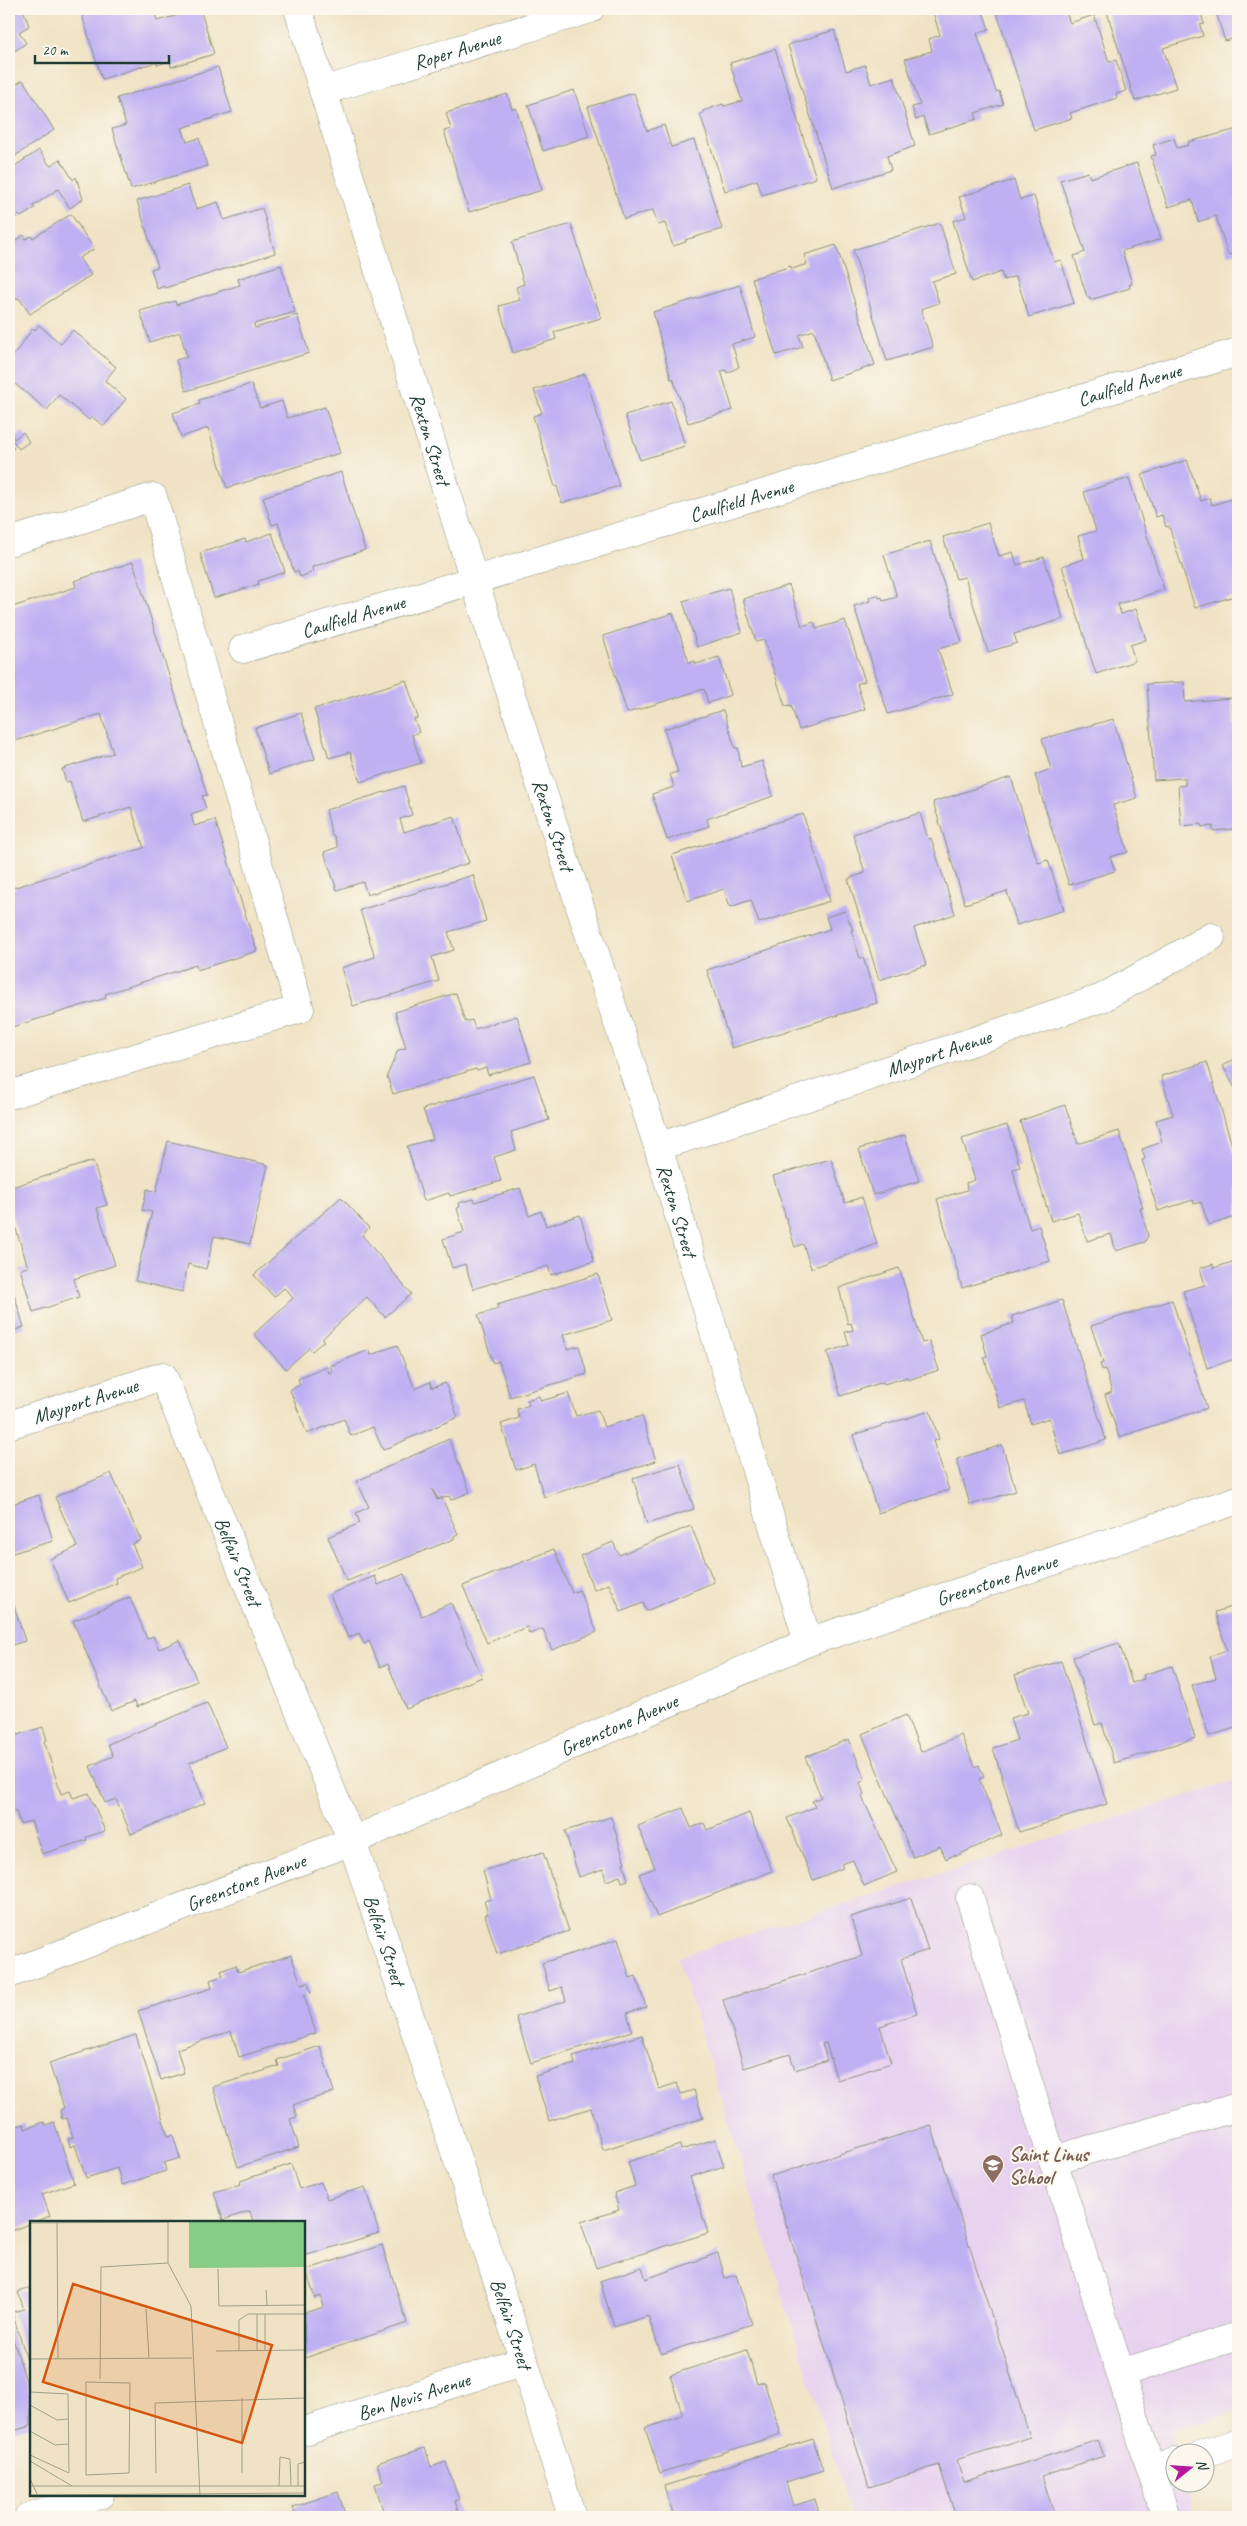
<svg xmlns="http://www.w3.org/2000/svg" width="1247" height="2526" font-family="Caveat,sans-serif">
  <rect width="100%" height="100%" fill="#fbf7ec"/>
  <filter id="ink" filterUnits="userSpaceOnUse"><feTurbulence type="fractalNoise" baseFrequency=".02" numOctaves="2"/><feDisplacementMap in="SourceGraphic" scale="10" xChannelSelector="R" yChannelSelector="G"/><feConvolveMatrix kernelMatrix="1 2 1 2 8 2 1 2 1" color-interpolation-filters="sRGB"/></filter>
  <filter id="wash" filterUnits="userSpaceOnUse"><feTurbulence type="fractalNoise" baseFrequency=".0096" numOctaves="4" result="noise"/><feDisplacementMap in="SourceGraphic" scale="20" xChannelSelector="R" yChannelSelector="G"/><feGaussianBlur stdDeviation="1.12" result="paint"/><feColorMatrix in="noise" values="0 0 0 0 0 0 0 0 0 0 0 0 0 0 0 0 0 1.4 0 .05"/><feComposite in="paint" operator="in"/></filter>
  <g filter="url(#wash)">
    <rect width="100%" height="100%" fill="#f0e3c5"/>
    <path fill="#e7d2ef" d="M1238,1780V2411L1171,2432L1177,2453L1174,2454V2484H1186L1197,2517H852L677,1957Z"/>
    <g id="blocks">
      <g fill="#bfb0f3">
        <path d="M9,9H23L29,26L19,32L26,43L9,55Z"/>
        <path d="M80,9H147L148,14L155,12L157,21L200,9L214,54L171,67L170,61L157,65L156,62L102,79Z"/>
        <path d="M932,9H982L989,29L977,33L996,92L999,91L1003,104L975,113L977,119L929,134L923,117L916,120L912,107L920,105L905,59L932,51L929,39L940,35Z"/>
        <path d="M996,9H1065L1070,23L1094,15L1109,62L1116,60L1126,91L1116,94L1117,98L1070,113L1072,118L1034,130Z"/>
        <path d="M1106,9H1200L1204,24L1200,25L1203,36L1163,48L1176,88L1135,101Z"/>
        <path d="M1215,9H1238V37L1225,41Z"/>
        <path d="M834,30L846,71L865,65L871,84L894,77L915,146L887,156L891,170L833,188L788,45Z"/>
        <path d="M775,49L816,178L762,195L757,180L725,191L700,114L703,113V111L723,104L724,106L742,101L730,63Z"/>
        <path d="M218,67L232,112L182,128L187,142L199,138L207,166L131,189L112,129L126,125L117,98Z"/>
        <path d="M23,80L54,130L9,160V89Z"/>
        <path d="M574,90L589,136L543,151L528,105Z"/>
        <path d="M634,93L647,131L664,125L671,147L694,140L722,229L685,240L686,242L673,246L665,223L658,225L653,210L624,219L588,107Z"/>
        <path d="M507,94L512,109L516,108L542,190L469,212L444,131L451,129L446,113Z"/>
        <path d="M1238,129V252L1228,255L1216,216L1198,222L1192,200L1168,207L1151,156L1156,155L1153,145L1174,138L1177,148L1189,145L1188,142Z"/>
        <path d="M39,150L50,166L60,159L73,180L76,177L83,199L70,208L58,189L33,206L35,208L21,217L19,215L9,224V170Z"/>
        <path d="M1137,163L1161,239L1122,251L1132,284L1129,285L1130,288L1090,300L1089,297H1087L1074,256L1085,252L1060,180L1088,172L1090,178Z"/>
        <path d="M1014,180L1020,200L1034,196L1054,262L1061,260L1074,303L1029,317L1016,276L1004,280L1001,272L972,282L953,221L966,217L959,197Z"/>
        <path d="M188,185L196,209L218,202L224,220L262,208L275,253L165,288L164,286L157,289L151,269L158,267L137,201Z"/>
        <path d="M71,214L94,249L79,258L91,275L30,314L19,298L9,302V254L15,246L13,243L24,235L26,239L31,236L33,238Z"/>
        <path d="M940,223L956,274L932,281L939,303L921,309L933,347L887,361L853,250Z"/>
        <path d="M571,224L601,318L554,332L556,339L513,353L499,306L520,300L516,287L524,284L512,242Z"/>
        <path d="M836,245L875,365L829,380L814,330L799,335L803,347L776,355L752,279L791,266L792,269L807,264L804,255Z"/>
        <path d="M281,265L295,312L254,324L255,328L297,315L309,353L186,391L176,360L187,357L180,332L150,342L140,311L175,301L176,305L240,285L238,279Z"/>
        <path d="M740,285L755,337L732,344L739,367L727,373L726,370L721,371L733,410L688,423L673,378L671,379L653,312Z"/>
        <path d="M39,325L61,344L73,330L116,367L105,381L126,399L104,426L92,417L89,420L59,395L47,410L9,379V362L33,328L35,330Z"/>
        <path d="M585,374L619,486L562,503L557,486L555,487L533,416L542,413L534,390Z"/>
        <path d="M251,384L260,408L282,401L287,418L325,407L340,453L227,488L208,428L181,437L173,413L200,404L199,400Z"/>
        <path d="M671,401L685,446L640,460L625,415Z"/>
        <path d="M9,431L14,439L23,432L29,442L19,449L13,441L10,442L14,448L9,452Z"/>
        <path d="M1187,460L1201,501L1210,498L1212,505L1238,497V595L1195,608L1169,526L1166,527L1162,515L1156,517L1142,475Z"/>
        <path d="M341,472L365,550L312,567L313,572L300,577L298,571L294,572L278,523L272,525L263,497Z"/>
        <path d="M1129,478L1164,590L1118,604L1121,614L1136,609L1146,640L1130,645L1135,661L1096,674L1062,566L1084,559L1078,536L1096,531L1084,492Z"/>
        <path d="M988,523L999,556L1013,552L1017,565L1044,557L1063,619L1014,634L1017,643L988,652L965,577L956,579L943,537Z"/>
        <path d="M272,533L285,572L258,581L259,584L214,598L200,553L245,539L246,542Z"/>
        <path d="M930,541L962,642L938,649L953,694L888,714L854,606L870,601L869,597L878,595L879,598L882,597L883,601L897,597L884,555Z"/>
        <path d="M133,562L207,795L202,796L206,809L191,814L194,826L215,820L257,951L197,970L196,965L105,994L106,998L9,1028V889L144,848L131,807L83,822L70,781L66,782L62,769L113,753L101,714L9,743V608L76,587L74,581Z"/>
        <path d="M789,585L802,626L814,622L816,629L845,620L865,681L857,684L865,709L799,730L791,705L785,706L764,640L756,642L743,599Z"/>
        <path d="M729,588L742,632L697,647L683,601Z"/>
        <path d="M673,613L689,663L695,661L696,664L719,657L731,695L708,703L704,689L627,713L603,636Z"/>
        <path d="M406,680L418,718L414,719L419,732L412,735L421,763L360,782L350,752L329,758L314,709Z"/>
        <path d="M1184,682L1185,702L1232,698L1238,775V824H1234V829L1213,831V826L1202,827L1201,824L1181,826L1178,786L1185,785V778L1154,780L1147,684Z"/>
        <path d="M723,710L735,748H738L741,767L762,761L773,796L707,819L709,826L667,840L652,794L674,787L670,774L678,772L664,729Z"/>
        <path d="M301,713L315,759L269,774L255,728Z"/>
        <path d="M1113,719L1137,798L1113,805L1128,852L1110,857L1115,871L1069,885L1035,775L1051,769L1042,739Z"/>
        <path d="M1011,777L1038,863L1048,860L1064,910L1017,925L1007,891L965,904L933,802Z"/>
        <path d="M404,786L412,815L400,819L404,832L454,816L469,863L367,895L363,882L337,890L324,852L338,847L334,836H332L326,810Z"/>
        <path d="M920,813L928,839L931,838L955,914L914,928L926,965L879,980L848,879L865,873L853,834Z"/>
        <path d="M803,814L830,901L759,923L751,900L730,907L724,889L687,901L672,855Z"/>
        <path d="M473,875L486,921L448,932L454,950L432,957L439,981L353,1006L341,968L375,957L360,910Z"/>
        <path d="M845,911L853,930H851L860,958L863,957L877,1003L732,1048L707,970L830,929L826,917Z"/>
        <path d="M456,993L465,1022L472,1020L475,1029L517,1016L531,1062L488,1075L486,1068L477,1071L476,1069L393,1094L387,1076L398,1050L406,1048L395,1012Z"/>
        <path d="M1238,1057V1094L1223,1066Z"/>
        <path d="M1207,1062L1238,1165V1216L1209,1225L1201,1202L1194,1204L1193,1200L1158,1211L1142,1160L1145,1159L1142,1149L1162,1142L1156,1120L1173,1115L1161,1076Z"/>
        <path d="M534,1075L549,1120L511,1132L516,1150L494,1157L501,1181L450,1196L449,1193L424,1201L407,1146L433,1139L423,1109Z"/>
        <path d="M1065,1105L1078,1144L1119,1131L1143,1208H1140L1148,1235L1145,1242L1116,1251L1111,1234L1087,1241L1078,1213L1051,1221L1020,1121Z"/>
        <path d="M1007,1125L1020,1167L1013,1169L1016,1183L1030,1229L1039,1226L1050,1261L962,1288L937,1199L967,1190L966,1183L975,1180L962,1139Z"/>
        <path d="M905,1135L919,1181L873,1195L859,1149Z"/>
        <path d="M168,1141L268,1165L250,1244L214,1236L206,1269L188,1264L182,1292L135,1281L152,1212L142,1210L147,1189L156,1192Z"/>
        <path d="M831,1159L845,1203L862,1197L877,1244L811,1268L803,1244L795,1247L773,1176Z"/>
        <path d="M93,1161L107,1205L97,1208L115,1265L74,1279L79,1297L33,1312L20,1269L28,1267L9,1207V1188Z"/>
        <path d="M520,1188L529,1216L541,1211L546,1226L580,1215L594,1261L551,1275L548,1266L473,1289L465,1264L452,1268L443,1239L464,1232L457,1208L460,1207L459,1203L474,1199L475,1202Z"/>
        <path d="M341,1197L369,1228L362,1235L411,1294L385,1317L367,1297L322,1339L324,1341L312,1351L309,1348L286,1369L254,1334L293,1298L284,1288L274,1297L254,1275Z"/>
        <path d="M1238,1260V1358L1207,1368L1183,1291L1205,1285L1200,1268L1213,1264L1214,1268Z"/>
        <path d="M899,1268L922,1343L929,1341L939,1370L908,1380L907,1377L884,1384L883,1382L841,1396L827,1352L849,1345L845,1332L853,1330L851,1323L848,1324L839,1288Z"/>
        <path d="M598,1274L612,1320L563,1335L567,1349L579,1346L587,1374L510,1397L499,1361L493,1363L478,1315L498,1309L497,1305Z"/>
        <path d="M11,1284L24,1327L9,1332V1285Z"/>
        <path d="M1062,1300L1106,1440L1060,1455L1049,1418L1031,1424L1024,1401L1000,1408L984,1357L987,1356L981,1334L1014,1323L1012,1316Z"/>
        <path d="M1172,1300L1207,1408L1119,1437L1105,1395L1112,1392L1105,1369L1102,1370L1100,1364L1103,1363L1091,1326Z"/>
        <path d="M397,1345L415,1389L430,1382L432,1388L445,1383L458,1417L383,1450L373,1427L351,1436L344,1419L307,1434L290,1390L300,1385L298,1379L327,1367L329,1373L333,1372L330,1366L369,1350L371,1355Z"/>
        <path d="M568,1393L576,1416L598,1410L604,1427L642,1416L656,1461L544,1497L534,1464L516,1470L501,1424L519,1418L517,1409L529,1405L527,1400L539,1396L541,1401Z"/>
        <path d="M930,1411L939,1439L933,1441L949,1490L878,1513L853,1435Z"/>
        <path d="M449,1439L470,1492L451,1500L449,1496L438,1499L432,1489L437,1500L442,1498L458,1534L454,1536V1539L347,1581L328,1537L360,1523L356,1513L369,1507L357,1481Z"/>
        <path d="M1002,1445L1016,1491L970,1505L957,1459Z"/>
        <path d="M680,1464L694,1509L647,1524L633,1478Z"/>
        <path d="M111,1473L141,1540L132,1544L142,1567L115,1578L117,1583L69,1603L50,1559L77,1547L55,1497Z"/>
        <path d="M39,1495L53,1541L9,1554V1505Z"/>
        <path d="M691,1526L714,1582L646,1611L643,1603L621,1612L609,1584L594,1590L580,1556L613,1542L619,1555Z"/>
        <path d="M554,1549L572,1593L579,1590L597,1632L552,1650L543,1629L529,1634L527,1627L487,1643L463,1586Z"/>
        <path d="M404,1574L422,1616L451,1603L482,1677L406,1709L388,1664L380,1667L369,1641L364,1644L359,1633L348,1638L330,1594L375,1576L378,1585Z"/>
        <path d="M9,1589L25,1641L9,1646Z"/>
        <path d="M130,1597L147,1639L153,1636L159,1649L180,1640L197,1681L137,1707L135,1701L111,1711L73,1621Z"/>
        <path d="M1238,1605V1727L1209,1736L1192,1685L1216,1678L1210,1656L1227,1650L1215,1612Z"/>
        <path d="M1119,1643L1132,1683L1144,1679L1143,1675L1172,1666L1195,1738L1114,1763L1102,1723L1095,1725L1073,1657Z"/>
        <path d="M1061,1661L1107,1804L1019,1832L993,1748L1017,1740L1010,1718L1028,1713L1015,1675Z"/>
        <path d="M207,1703L226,1747L189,1763L205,1803L131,1834L116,1799L105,1803L90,1766L113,1756L108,1744Z"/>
        <path d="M9,1715H11L18,1735L43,1727L47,1740L44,1741L61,1794L70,1791L73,1798L89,1793L105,1831L86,1837L87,1840L42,1854L31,1821L20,1824L16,1811L9,1813Z"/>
        <path d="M906,1715L921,1752L961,1735L975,1767L979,1765L984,1777L979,1779L1002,1835L956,1856L954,1855L946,1859L940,1846L913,1857L862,1734Z"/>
        <path d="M849,1739L865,1780L860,1782L864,1795L862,1797L897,1872L864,1886L853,1860L841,1864L843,1868L813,1880L787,1818L815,1807L812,1801L821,1797L805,1757Z"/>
        <path d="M683,1808L691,1828L704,1823L707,1830L749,1813L772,1871L657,1917L639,1874L655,1868L638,1826Z"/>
        <path d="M611,1817L625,1863H623L628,1880L622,1882L620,1876L606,1881L603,1869L579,1877L565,1831Z"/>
        <path d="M543,1852L569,1931L497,1954L485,1915L488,1914L484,1901L491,1899L483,1871Z"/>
        <path d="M911,1898L928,1950L901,1959L917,2014L880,2026L891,2063L837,2080L826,2043L822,2044L827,2060L795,2070L790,2054L744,2068L723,2000L862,1956L851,1917Z"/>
        <path d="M618,1939L630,1978L636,1976L646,2007L627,2013L632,2031L531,2063L516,2017L566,2001L562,1987L550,1991L542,1963Z"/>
        <path d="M291,1955L301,1984L308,1982L311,1993L304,1995L316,2033L239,2057L231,2031L177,2049L184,2073L161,2080L138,2011L212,1988L210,1980L223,1976L221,1971L236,1965L238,1972Z"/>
        <path d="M136,2035L168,2136L173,2135L180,2158L164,2163L166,2171L122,2185L117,2168L86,2178L75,2145L70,2147L68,2139L73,2137L67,2118L62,2119L60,2110L64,2108L49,2063Z"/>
        <path d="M642,2035L659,2089L677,2083L681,2094L694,2090L703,2118L603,2150L591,2108L549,2121L535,2076L575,2064L573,2056Z"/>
        <path d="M320,2046L334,2092L293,2105L297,2117L290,2119L299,2147L238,2167L213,2087L279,2066L277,2060Z"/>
        <path d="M9,2122L11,2128L24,2124L25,2129L44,2122L46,2125L54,2122L74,2183L42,2194L50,2216L9,2232Z"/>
        <path d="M931,2125L1030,2437L956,2460L964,2482L1098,2440L1104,2456L1042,2476L1055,2517H956L939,2465L869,2487L771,2176Z"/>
        <path d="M715,2139L724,2166L690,2177L708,2233L596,2268L581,2222L619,2210L614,2193L635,2186L628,2162L680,2145L681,2150Z"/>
        <path d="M291,2164L299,2189L321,2182L327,2199L365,2187L379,2233L304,2256V2222H253L250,2211L223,2220L214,2192L241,2184L240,2181Z"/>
        <path d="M382,2245L407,2323L305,2358L304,2313L324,2307L321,2296L315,2298L306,2270Z"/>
        <path d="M718,2253L725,2278L736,2275L752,2324L661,2354L648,2316L614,2327L600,2281L642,2267L646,2279Z"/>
        <path d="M31,2288V2372L12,2312L24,2309L18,2292Z"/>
        <path d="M9,2326L31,2397V2426L9,2432Z"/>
        <path d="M747,2350L757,2384L764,2382L781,2434L660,2473L645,2428L683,2416L670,2375Z"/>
        <path d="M813,2439L823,2470L786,2482L793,2506L815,2499L820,2517H674L664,2486Z"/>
        <path d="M425,2448L431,2467L446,2462L459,2500L455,2501L459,2514L452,2517H385L375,2484L383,2482L377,2463Z"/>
        <path d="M338,2492L346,2517H296L293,2507Z"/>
      </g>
    </g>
  </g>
  <g filter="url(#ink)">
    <use href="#blocks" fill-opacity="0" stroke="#88907c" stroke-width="1"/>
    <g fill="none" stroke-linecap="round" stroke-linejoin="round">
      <g stroke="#88907c" stroke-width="29">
        <g id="minor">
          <path id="s1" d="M298,9L474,580L658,1147L808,1642"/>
          <path id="s2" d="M323,91L590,9"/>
          <path d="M9,542L153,497L300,1009L9,1095"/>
          <path id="s3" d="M243,649L1238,352"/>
          <path id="s4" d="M658,1147L1102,998L1211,937"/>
          <path id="s5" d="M9,1425L163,1376L352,1841L524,2361L572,2517"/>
          <path d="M970,1898L1166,2517"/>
          <path id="s6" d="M9,1974L352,1841L808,1642L1238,1500"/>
          <path d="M1053,2160L1238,2107"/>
          <path d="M1121,2373L1238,2336"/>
          <path id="s7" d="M304,2431L524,2361"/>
          <path d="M1202,2454L1238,2443"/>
          <path d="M1151,2469L1174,2462"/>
          <path d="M28,2517L100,2495"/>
        </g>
      </g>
      <use href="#minor" stroke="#fff" stroke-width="28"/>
    </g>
  </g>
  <defs>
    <g id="school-pin" transform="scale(1.125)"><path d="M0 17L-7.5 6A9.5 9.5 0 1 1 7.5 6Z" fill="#8d6e63" stroke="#fbf7ec"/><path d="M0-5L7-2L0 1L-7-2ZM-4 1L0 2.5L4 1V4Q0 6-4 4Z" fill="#fff"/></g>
  </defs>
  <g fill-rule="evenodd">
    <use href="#school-pin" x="993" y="2165"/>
  </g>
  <g text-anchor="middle" stroke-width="4" stroke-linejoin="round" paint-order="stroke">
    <g font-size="20" fill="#1f3d34" stroke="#fbf7ec">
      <text dy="7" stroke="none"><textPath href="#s2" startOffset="140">Roper Avenue</textPath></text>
      <text dy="7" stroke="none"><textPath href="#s3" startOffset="925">Caulfield Avenue</textPath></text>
      <text dy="7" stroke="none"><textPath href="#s1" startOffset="450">Rexton Street</textPath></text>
      <text dy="7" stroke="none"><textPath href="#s3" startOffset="520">Caulfield Avenue</textPath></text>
      <text dy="7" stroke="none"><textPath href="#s3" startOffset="115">Caulfield Avenue</textPath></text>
      <text dy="7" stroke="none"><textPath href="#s1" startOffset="855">Rexton Street</textPath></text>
      <text dy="7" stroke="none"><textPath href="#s4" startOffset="296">Mayport Avenue</textPath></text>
      <text dy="7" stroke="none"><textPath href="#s1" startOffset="1260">Rexton Street</textPath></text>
      <text dy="7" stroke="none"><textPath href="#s5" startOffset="80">Mayport Avenue</textPath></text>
      <text dy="7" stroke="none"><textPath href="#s5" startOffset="362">Belfair Street</textPath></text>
      <text dy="7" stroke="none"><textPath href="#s6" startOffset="1064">Greenstone Avenue</textPath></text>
      <text dy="7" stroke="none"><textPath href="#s6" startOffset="659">Greenstone Avenue</textPath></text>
      <text dy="7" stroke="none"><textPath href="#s6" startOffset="254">Greenstone Avenue</textPath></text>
      <text dy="7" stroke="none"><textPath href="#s5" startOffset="768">Belfair Street</textPath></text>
      <text dy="7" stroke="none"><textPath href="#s5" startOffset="1172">Belfair Street</textPath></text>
      <text dy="7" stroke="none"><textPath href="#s7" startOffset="115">Ben Nevis Avenue</textPath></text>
    </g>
    <g font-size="20" font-weight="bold" fill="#785e54" stroke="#fbf7ec" text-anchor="start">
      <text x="1009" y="2161">Saint Linus<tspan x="1009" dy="23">School</tspan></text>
    </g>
  </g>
  <g transform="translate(30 2221)">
    <rect width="275" height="275" fill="#f0e3c5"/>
    <path d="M275,0V46L159,47V1Z" fill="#87cd87"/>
    <path fill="none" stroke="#9ca18b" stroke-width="1" d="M138,0V42L161,85L170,275M0,2L138,1M27,2L28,138M188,48L189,85L275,84M236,69L237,84M116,88L119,137M227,93V130M235,93V130M186,130L275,129M209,130V99L218,93H275M0,138L162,137M70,158L71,46L138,42M56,161L100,162L99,252L56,254ZM0,171L38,173L39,252L0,234M212,177V252M0,184L27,199L38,198M0,210L25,224L38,223M0,240L42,265M126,252L125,182L275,177M0,258L8,275M0,265H275M249,265L250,236L260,238L261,264M268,265V243L275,241M0,274L275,272"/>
    <path fill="#d45610" fill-opacity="0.15" stroke="#d45610" stroke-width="2.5" d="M43,63L242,124L212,222L13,161Z"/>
    <rect width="275" height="275" fill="none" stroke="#1f3d34" stroke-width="2.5"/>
  </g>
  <rect width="1247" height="2526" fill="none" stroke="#fbf7ec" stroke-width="30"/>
  <g transform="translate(1190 2468) rotate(73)"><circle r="24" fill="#fbf7ec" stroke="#a3ada2"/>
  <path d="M0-4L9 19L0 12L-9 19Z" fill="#b5179e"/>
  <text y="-8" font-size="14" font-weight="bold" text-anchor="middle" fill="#1f3d34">N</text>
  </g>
  <path d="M35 55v8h134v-8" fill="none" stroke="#1f3d34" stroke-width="2.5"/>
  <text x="42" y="55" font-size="15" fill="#1f3d34" stroke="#fbf7ec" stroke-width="4" paint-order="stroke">20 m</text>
</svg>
